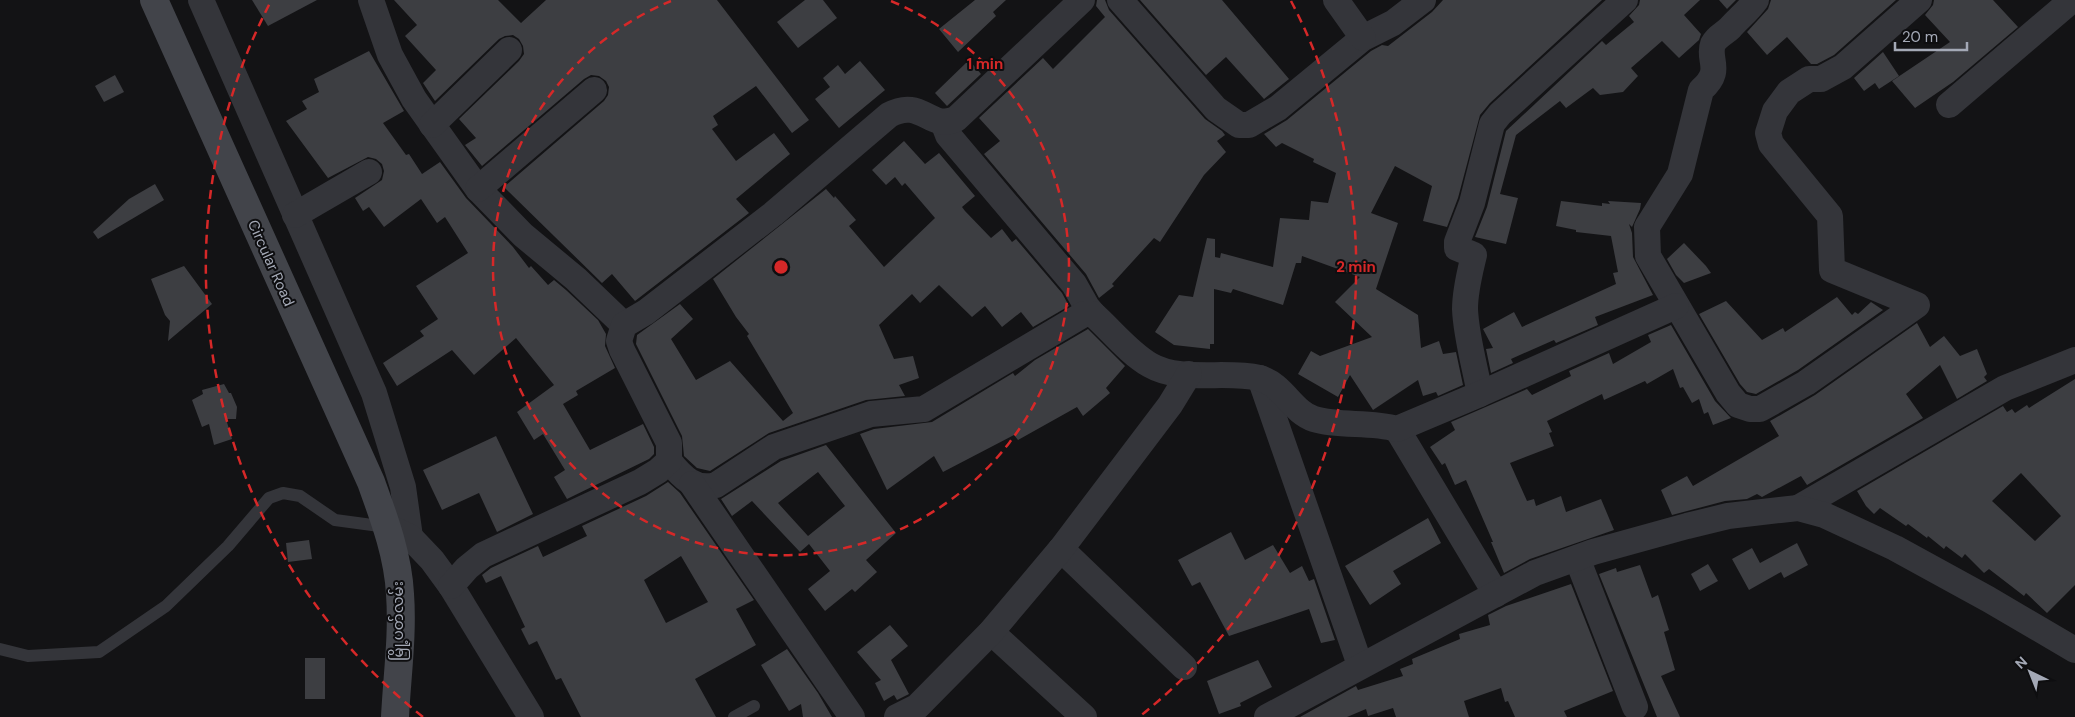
<svg xmlns="http://www.w3.org/2000/svg" width="2075" height="717" font-family="'DM Sans','Noto Sans Myanmar',sans-serif">
  <rect width="100%" height="100%" fill="#131315"/>
  <g fill="#3d3e42" fill-rule="evenodd">
    <path d="M252,0H317L268,26Z"/>
    <path d="M394,0H498L521,23L546,0H717L809,120L792,133L756,86L713,116L718,125L712,129L736,161L774,133L790,154L736,199L749,213L635,301L612,274L602,283L504,187L604,101L608,95L609,87L606,81L599,76L591,75L584,79L482,166L465,145L476,138L459,119L519,61L524,54L523,46L519,39L513,35L505,36L499,39L435,101L423,83L436,70L405,36L417,25Z"/>
    <path d="M805,0H823L837,18L798,48L777,22Z"/>
    <path d="M975,0H1006L993,12L996,16L958,52L939,29Z"/>
    <path d="M1097,0H1105L1109,10L1205,119L1222,131L1225,135L1217,141L1226,152L1204,175L1160,242L1154,238L1112,284L1114,286L1099,298L1086,274L984,154L1000,141L979,118L1043,58L1053,69L1105,17L1096,6Z"/>
    <path d="M1140,0H1222L1289,79L1264,99L1226,57L1206,75Z"/>
    <path d="M1443,0H1602L1490,103L1480,115L1458,198L1447,227L1423,221L1432,186L1395,166L1371,213L1398,223L1376,289L1418,315L1421,348L1439,341L1443,354L1456,352L1463,385L1438,396L1436,392L1423,396L1418,380L1373,410L1350,375L1338,397L1298,374L1311,351L1320,356L1372,337L1335,302L1360,277L1302,256L1301,263H1296L1283,305L1233,289L1231,293L1214,289V344H1210V349L1174,345L1155,332L1179,295L1193,297L1207,238L1215,239V257L1220,258L1221,253L1273,267L1280,218L1309,220L1311,201L1328,203L1336,173L1313,162L1314,159L1282,143L1276,147L1264,134L1287,120L1371,51L1382,45L1388,46L1432,12Z"/>
    <path d="M1640,0H1700L1684,15L1701,34L1699,40L1679,58L1662,41L1631,68L1638,76L1623,92L1600,95L1593,88L1566,108L1560,101L1516,135L1500,194L1518,198L1506,244L1475,237L1487,207L1506,131L1602,41L1606,45L1634,22L1629,16L1639,5Z"/>
    <path d="M1719,0H1736L1727,9Z"/>
    <path d="M1771,0H1896L1834,55L1817,64H1811L1787,37L1767,55L1747,32L1768,9Z"/>
    <path d="M1934,0H1993L2018,27L1953,82L1915,108L1892,81L1950,42L1925,15L1933,5Z"/>
    <path d="M369,51L404,111L383,123L406,155L409,154L422,174L440,162L466,198L513,247L529,268L531,266L548,285L554,280L566,290L598,320L606,334L605,346L615,368L576,391L578,395L563,404L590,450L643,424L654,447V454L649,459L567,499L554,477L565,470L543,434L534,440L517,412L554,385L516,338L474,375L452,350L397,386L383,363L424,336L420,331L438,319L416,286L468,253L445,217L437,223L421,199L384,227L369,207L363,211L355,198L382,180L384,171L382,164L376,159L368,157L328,178L286,121L307,109L302,101L319,92L314,79Z"/>
    <path d="M1883,52L1899,76L1879,89L1875,83L1864,91L1854,78Z"/>
    <path d="M969,60L981,74L947,106L935,93Z"/>
    <path d="M860,61L885,90L839,128L815,99L830,87L823,78L838,65L845,74Z"/>
    <path d="M115,75L124,92L104,102L95,86Z"/>
    <path d="M904,141L925,164L939,153L975,196L962,207L965,211L991,238L1002,229L1012,242L1016,239L1062,293L1069,306L1033,327L1021,312L1002,327L985,306L972,317L939,285L920,303L912,294L879,325L894,359L913,356L919,378L899,385L905,396L866,400L769,433L710,471L697,468L684,456L682,436L636,344L637,335L680,304L693,319L671,339L696,380L730,361L783,421L793,413L747,336L749,334L736,317L713,279L826,189L834,198L835,196L856,220L849,226L884,267L935,218L905,183L902,186L895,177L886,185L872,170Z"/>
    <path d="M155,184L164,200L98,239L93,232L129,199Z"/>
    <path d="M1561,201L1602,206V203L1610,204L1608,201L1641,203L1640,209L1632,227L1629,224L1632,233L1633,257L1653,295L1595,317L1598,325L1556,343L1554,340L1511,359L1513,363L1491,373L1486,349L1493,348L1483,329L1514,312L1522,327L1616,284L1613,273L1618,272L1611,236L1576,232V230L1556,226Z"/>
    <path d="M1684,243L1706,266L1711,273L1684,283L1676,275L1667,259Z"/>
    <path d="M184,266L212,304L168,341L170,321L165,315L151,279Z"/>
    <path d="M1837,297L1852,315L1855,312L1858,314L1871,302L1883,310L1798,370L1756,394L1747,392L1740,384L1699,314L1726,301L1762,340L1783,328L1785,332Z"/>
    <path d="M1917,323L1930,347L1944,336L1960,356L1977,349L1987,374L1984,377L1987,381L1957,399L1940,365L1906,394L1923,418L1807,485L1801,476L1762,497L1757,494L1747,499L1725,501L1672,515L1661,490L1687,476L1693,486L1779,436L1770,421L1815,395Z"/>
    <path d="M1671,325L1715,401L1731,418L1713,425L1708,412L1704,414L1699,399L1692,403L1683,387L1680,388L1673,369L1647,384L1645,381L1604,400L1602,394L1547,421L1552,432L1549,433L1554,446L1510,463L1527,501L1534,499L1536,506L1561,496L1566,512L1601,499L1614,530L1530,559L1504,573L1491,542H1493L1466,480L1455,485L1445,463L1442,465L1430,447L1455,430L1451,422L1527,389L1532,395L1571,376L1569,371L1609,353L1613,364L1651,342L1648,335Z"/>
    <path d="M1088,329L1125,366L1106,388L1110,393L1083,416L1077,407L1018,440L1014,435L943,472L934,456L887,490L860,434L874,429L932,422L1013,373L1015,376L1035,360Z"/>
    <path d="M2075,379V585L2047,613L2026,593L2024,596L1989,569L1984,573L1965,554L1962,558L1946,546L1944,549L1928,536L1927,538L1908,524L1906,526L1880,508L1874,514L1866,506L1857,491L2003,406L2007,412L2012,409L2015,413L2027,405L2029,408ZM2021,473L2061,516L2035,541L1992,501Z"/>
    <path d="M224,384L229,393H231L237,407L236,419H226L232,439L214,445L209,424L202,427L192,400L203,394L202,390Z"/>
    <path d="M496,436L533,514L497,532L479,493L442,510L423,470Z"/>
    <path d="M826,445L896,533L866,560L877,572L855,592L852,589L825,611L808,589L830,571L809,544L800,552L752,501L732,516L721,499L781,461ZM818,472L845,506L808,536L778,503Z"/>
    <path d="M668,482L680,493L754,600L736,609L756,645L695,679L716,717H581L561,678L556,680L537,641L529,645L521,629L525,627L501,576L486,583L482,575L491,568L538,546L543,557L587,536L582,526L646,496ZM681,556L708,602L666,623L644,580Z"/>
    <path d="M1428,518L1441,543L1393,571L1401,584L1370,605L1345,566Z"/>
    <path d="M1231,532L1245,560L1273,545L1290,573L1302,566L1309,581L1314,579L1335,640L1321,643L1309,609L1229,636L1200,582L1192,586L1178,560Z"/>
    <path d="M309,540L312,559L288,562L286,543Z"/>
    <path d="M1797,543L1808,565L1784,578L1781,572L1749,590L1732,559L1752,548L1760,563Z"/>
    <path d="M1708,564L1718,581L1700,591L1691,574Z"/>
    <path d="M1640,565L1652,598L1658,595L1669,630L1664,632L1675,670L1661,676L1680,717H1657L1599,574L1616,568L1617,572Z"/>
    <path d="M1571,584L1613,691L1564,711L1567,717H1515L1508,701L1505,702L1501,688L1464,701L1469,717H1396L1393,708L1368,716L1366,709L1347,717H1300L1356,686L1358,690L1403,676L1400,669L1413,664L1412,659L1460,639L1459,634L1490,625L1488,615L1506,606Z"/>
    <path d="M890,625L908,646L891,660L909,694L897,700L894,695L884,701L875,683L881,680L857,652Z"/>
    <path d="M787,649L818,693L832,717H803L801,704L789,711L761,665Z"/>
    <rect x="305" y="658" width="20" height="41"/>
    <path d="M1258,660L1272,687L1240,703L1241,706L1219,714L1207,681Z"/>
  </g>
  <g fill="none" stroke-linecap="round" stroke-linejoin="round">
    <g stroke="#34353a" stroke-width="12">
      <path d="M0,649L28,656L99,652L166,606L228,546L269,498L283,493L300,496L335,520L387,527"/>
      <path d="M734,717L754,706"/>
    </g>
    <g stroke="#34353a" stroke-width="26">
      <path d="M201,0L374,393L403,487L410,537"/>
      <path d="M371,0L390,55L414,99L478,189L523,235L576,279L624,325"/>
      <path d="M1120,0L1216,109L1239,125H1249L1278,108L1363,38L1393,23L1423,0"/>
      <path d="M1336,0L1363,38"/>
      <path d="M1756,0C1749,10 1738,19 1730,28C1724,34 1717,36 1713,44C1707,60 1724,70 1701,90L1680,174L1647,227L1648,256L1728,393L1738,405L1750,409H1760L1806,383L1917,305L1832,270L1830,216L1771,144L1768,133L1775,111L1789,92L1809,79H1821L1843,67L1919,0"/>
      <path d="M1949,105L2072,0"/>
      <path d="M943,122L948,135L1074,284L1087,307L1093,314"/>
      <path d="M432,125L509,50"/>
      <path d="M478,189L594,90"/>
      <path d="M295,215L369,172"/>
      <path d="M1260,378L1360,665"/>
      <path d="M1480,394C1475,367 1466,336 1465,309C1465,290 1470,272 1474,255L1457,248V242L1472,203L1492,124L1500,114L1625,0"/>
      <path d="M1397,429L1496,594"/>
      <path d="M669,461C682,477 695,491 716,485L774,447L871,414L924,409L1084,314H1093C1111,330 1129,353 1150,365C1181,383 1226,370 1259,378C1283,384 1292,412 1314,419C1340,427 1370,421 1397,429L1480,394L1676,306"/>
      <path d="M692,484L852,717"/>
      <path d="M1798,508L2005,388L2075,360"/>
      <path d="M395,530L410,537L432,560L451,586L531,717"/>
      <path d="M1061,549L1184,667"/>
      <path d="M1577,558L1635,707"/>
      <path d="M451,586L467,568L483,555L640,482L658,471L669,461V443L622,350L619,341L624,325L646,312L773,214L889,115C922,97 929,131 956,119L1082,0"/>
      <path d="M991,632L1084,717"/>
      <path d="M897,717L917,707L991,632L1061,549L1170,405L1189,374"/>
      <path d="M1267,717L1535,573L1593,552L1687,526L1728,516L1780,510L1798,508L1824,515L1895,548L1988,599L2075,650"/>
    </g>
    <path stroke="#42444a" stroke-width="28" d="M154,0L371,482C384,518 398,555 400,594C403,635 397,676 395,717"/>
  </g>
  <g fill="none" stroke="#d62828" stroke-width="2.5" stroke-dasharray="9 6">
    <path d="M891 1A288 288 0 1 1 671 1"/>
    <path d="M423 717A575 575 0 0 1 271 1M1291 1A575 575 0 0 1 1139 717"/>
  </g>
  <g text-anchor="middle" stroke-width="4" stroke-linejoin="round" paint-order="stroke">
    <g font-size="15" fill="#a4a9b6" stroke="#0e0e10">
      <text transform="translate(271 263) rotate(66)" y="5">Circular Road</text>
      <text transform="translate(398 621) rotate(-90)" y="5">မြို့ပတ်လမ်း</text>
    </g>
  </g>
  <circle cx="781" cy="267" r="8" fill="#d62828" stroke="#0e0e10" stroke-width="2.5"/>
  <g font-size="15" text-anchor="middle" font-weight="bold" fill="#d62828" stroke="#0e0e10" stroke-width="4" stroke-linejoin="round" paint-order="stroke">
    <text x="985" y="69">1 min</text>
    <text x="1356" y="272">2 min</text>
  </g>
  <g transform="translate(2030 672) rotate(317)" stroke="#0e0e10" stroke-width="4" paint-order="stroke">
  <path d="M0-4L9 19L0 12L-9 19Z" fill="#a4a9b6"/>
  <text y="-8" font-size="14" font-weight="bold" text-anchor="middle" fill="#a4a9b6">N</text>
  </g>
  <path d="M1895 42v8h72v-8" fill="none" stroke="#a4a9b6" stroke-width="2.5"/>
  <text x="1902" y="42" font-size="15" fill="#a4a9b6" stroke="#0e0e10" stroke-width="4" paint-order="stroke">20 m</text>
</svg>
